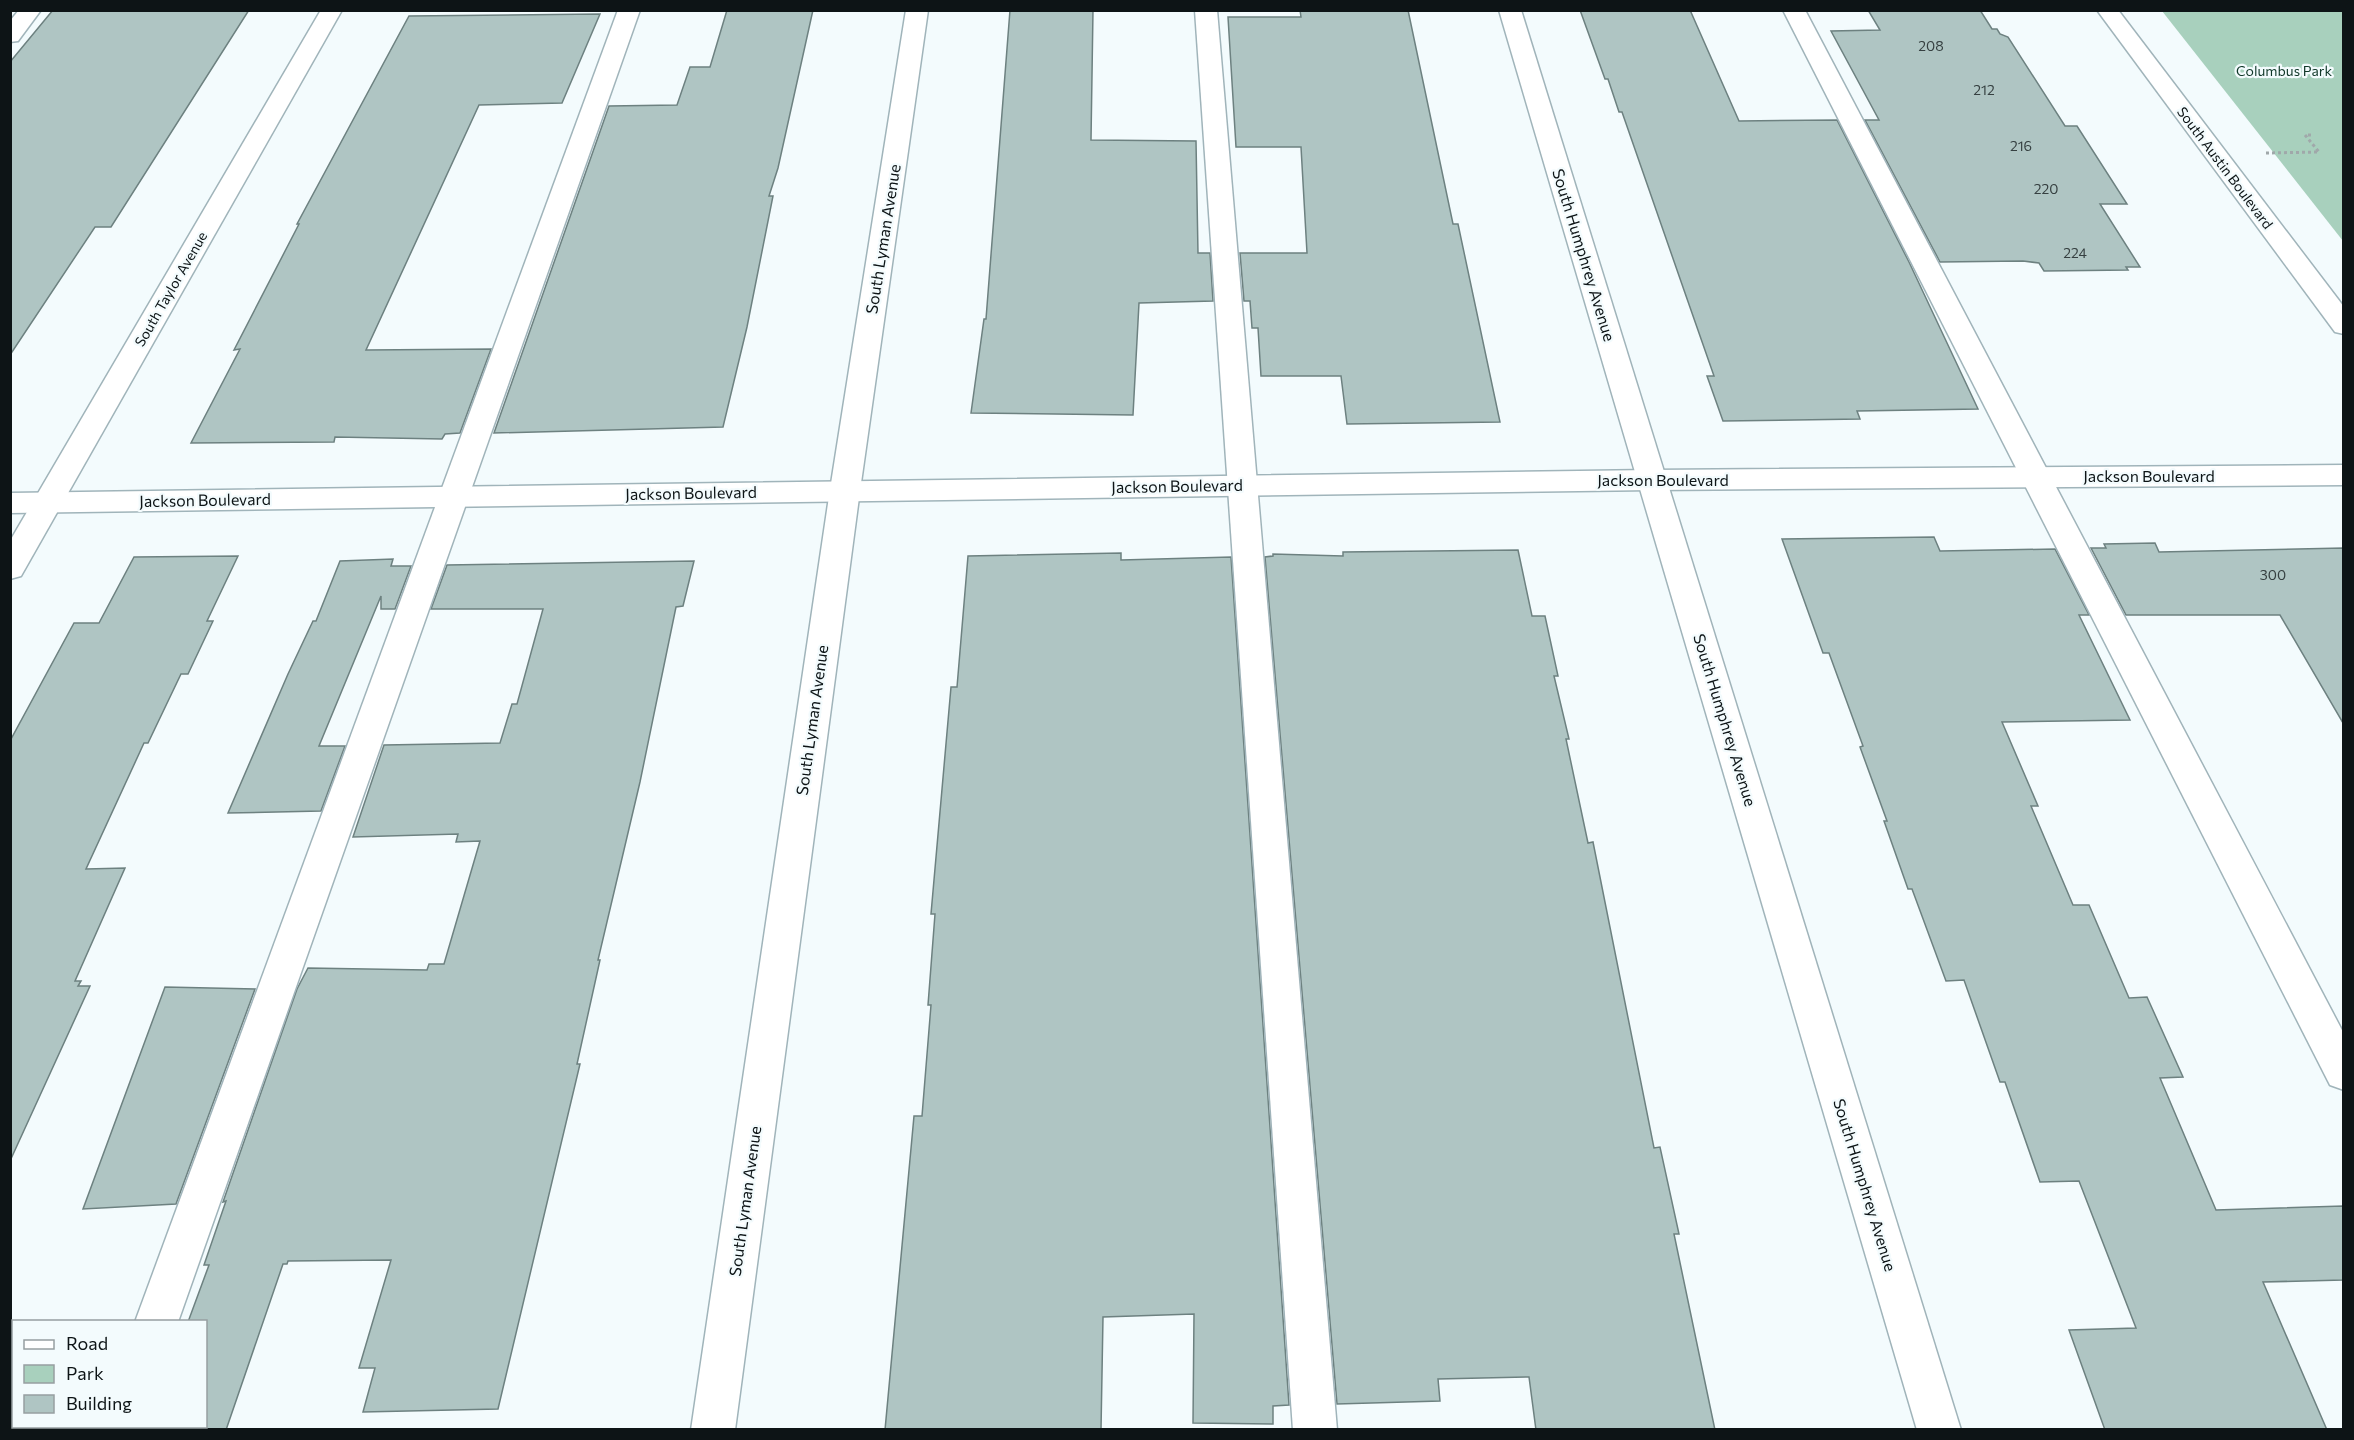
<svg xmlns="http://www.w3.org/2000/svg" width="2354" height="1440" font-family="Commissioner,sans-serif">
  <rect width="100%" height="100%" fill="#f3fbfd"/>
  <path fill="#a8d0bd" d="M2162,11H2343V241Z"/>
  <g fill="#afc5c3" stroke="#6d8180" stroke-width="1.5">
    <path d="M53,10H249L111,227H95L10,355V62Z"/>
    <path d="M727,10H813L778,168L769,196H773L747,327L723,427L494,433L609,106L677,105L690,67H710Z"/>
    <path d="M1010,10H1093L1091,140L1196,141L1198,253H1210L1213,301L1139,303L1133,415L971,413L984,319H986Z"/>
    <path d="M1300,10H1408L1453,224H1458L1500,422L1347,424L1341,376H1261L1258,328H1252L1250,301H1244L1240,253H1307L1301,147H1236L1228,17H1301Z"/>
    <path d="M1580,10H1690L1739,121L1837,120L1909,262L1978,409L1857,411L1860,419L1723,421L1707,376H1714L1685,293L1622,112H1619L1608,79H1605Z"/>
    <path d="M1868,10H1980L1992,29H1997L2000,34L2008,37L2065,126H2077L2127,204H2100L2140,267H2126L2128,270L2044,271L2039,263L2023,261L1940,262L1865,120H1879L1831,31L1880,30Z"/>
    <path d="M600,14L562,103L479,105L366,350L491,349L460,433L445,434L442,439L335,437L334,442L191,443L240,349L234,350L299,224H297L409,16Z"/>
    <path d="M1934,537L1940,551L2055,549L2089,615H2079L2130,720L2002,722L2038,806H2031L2073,905H2089L2129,998L2147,997L2183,1077L2160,1078L2216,1210L2343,1206V1280L2263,1282L2327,1430H2105L2069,1330L2136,1328L2079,1181L2040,1182L2005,1082H2000L1964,980L1946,981L1912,889H1908L1884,821H1887L1860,747L1863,746L1829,653H1823L1782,539Z"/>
    <path d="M2155,543L2159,552L2343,548V723L2280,615H2126L2091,548H2106L2104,544Z"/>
    <path d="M1518,550L1532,616H1545L1558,676H1554L1569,739H1566L1588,843L1593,842L1654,1148L1660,1147L1679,1234H1674L1715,1430H1536L1529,1377L1438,1379L1440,1401L1337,1404L1265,557L1273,556V554L1343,556V552Z"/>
    <path d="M1121,553V560L1231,557L1289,1405L1273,1406V1424L1193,1423L1194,1314L1103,1317L1101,1430H885L914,1116H922L931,1005H928L935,914H931L951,687H957L968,556Z"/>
    <path d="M238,556L207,621H213L188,674H181L148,743H144L86,869L125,868L75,981H81L78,986H90L10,1161V741L74,623H99L134,557Z"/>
    <path d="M393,559L391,566H411L395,609H381V596L319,746H345L321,811L228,813L288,674L313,621H316L340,561Z"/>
    <path d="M694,561L683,606L676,607L640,782L598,960H600L577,1064H580L498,1409L363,1412L375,1368H359L391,1260L288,1261L287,1264H283L226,1430H206V1322H188L209,1265H204L226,1201L223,1202L297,989L308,968L427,970L429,964H444L480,841L456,842L458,834L353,837L384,745L500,743L512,704H517L543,609H431L447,565Z"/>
    <path d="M165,987L255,989L176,1204L83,1209Z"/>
  </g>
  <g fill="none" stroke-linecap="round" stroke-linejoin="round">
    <g stroke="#a0b4ba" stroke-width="3">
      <g id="service">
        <path d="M19,10H41L18,41L10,42V21Z"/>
        <path d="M618,10H640L178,1322H135Z"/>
        <path d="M1195,10H1217L1337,1430H1293Z"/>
        <path d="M1783,10H1805L2344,1034V1090L2330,1085Z"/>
        <path d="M96,1426H140L139,1430H95Z"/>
      </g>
    </g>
    <g stroke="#a0b4ba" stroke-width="3">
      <g id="minor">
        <path d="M321,10H342L21,576L10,579V541Z"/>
        <path d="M906,10H928L860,490L735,1430H691L830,490Z"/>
        <path d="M1499,10H1521L1961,1430H1917Z"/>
      </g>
    </g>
    <g stroke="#a0b4ba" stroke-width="3">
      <g id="tertiary">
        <path d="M2097,10H2118L2344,307V334L2335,332Z"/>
        <path d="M2344,465V485L1652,490L10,513V493L1652,470Z"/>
      </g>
    </g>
    <path stroke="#a0a8aa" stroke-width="3" stroke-dasharray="3 3" stroke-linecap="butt" d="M2266,153L2319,152L2305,135H2312"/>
    <use href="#service" fill="#fff" fill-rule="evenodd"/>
    <use href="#minor" fill="#fff" fill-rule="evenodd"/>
    <use href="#tertiary" fill="#fff" fill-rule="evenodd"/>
  </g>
  <g text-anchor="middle" stroke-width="4.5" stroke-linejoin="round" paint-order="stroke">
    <g font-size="14" fill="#364041">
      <text x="1931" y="51">208</text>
      <text x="1984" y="95">212</text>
      <text x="2021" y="151">216</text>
      <text x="2046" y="194">220</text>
      <text x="2075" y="258">224</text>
      <text x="2273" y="580">300</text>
    </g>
    <g font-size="14" fill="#0f3728" stroke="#f3fbfd">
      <text x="2284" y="76">Columbus Park</text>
    </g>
    <g font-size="14" fill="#0d1416" stroke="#f3fbfd">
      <text transform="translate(2225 168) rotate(53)" y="5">South Austin Boulevard</text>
      <text transform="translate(171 289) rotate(-60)" y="5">South Taylor Avenue</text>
    </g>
    <g font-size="16" fill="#0d1416" stroke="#f3fbfd">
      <text transform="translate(883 239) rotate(-81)" y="6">South Lyman Avenue</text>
      <text transform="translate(1584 255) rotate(73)" y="6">South Humphrey Avenue</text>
      <text x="2149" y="482">Jackson Boulevard</text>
      <text x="1663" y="486">Jackson Boulevard</text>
      <text transform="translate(1177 486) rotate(-1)" y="6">Jackson Boulevard</text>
      <text transform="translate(691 493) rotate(-1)" y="6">Jackson Boulevard</text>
      <text transform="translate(205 500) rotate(-1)" y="6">Jackson Boulevard</text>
      <text transform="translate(812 720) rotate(-82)" y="6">South Lyman Avenue</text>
      <text transform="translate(1725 720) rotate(73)" y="6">South Humphrey Avenue</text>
      <text transform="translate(1865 1185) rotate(73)" y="6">South Humphrey Avenue</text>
      <text transform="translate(745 1201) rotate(-82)" y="6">South Lyman Avenue</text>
    </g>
  </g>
  <rect width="2354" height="1440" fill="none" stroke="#0d1416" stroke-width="24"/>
  <rect x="12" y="1320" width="195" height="108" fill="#f3fbfd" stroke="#979fa1" stroke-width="1.5"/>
  <rect x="24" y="1340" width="30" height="9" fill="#ffffff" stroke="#979fa1" stroke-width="1.5"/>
  <text x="66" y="1350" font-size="18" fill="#0d1416">Road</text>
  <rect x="24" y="1365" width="30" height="18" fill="#a8d0bd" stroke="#979fa1" stroke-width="1.5"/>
  <text x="66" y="1380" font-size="18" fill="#0d1416">Park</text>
  <rect x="24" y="1395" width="30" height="18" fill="#afc5c3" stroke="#979fa1" stroke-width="1.5"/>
  <text x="66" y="1410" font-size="18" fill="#0d1416">Building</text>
</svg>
